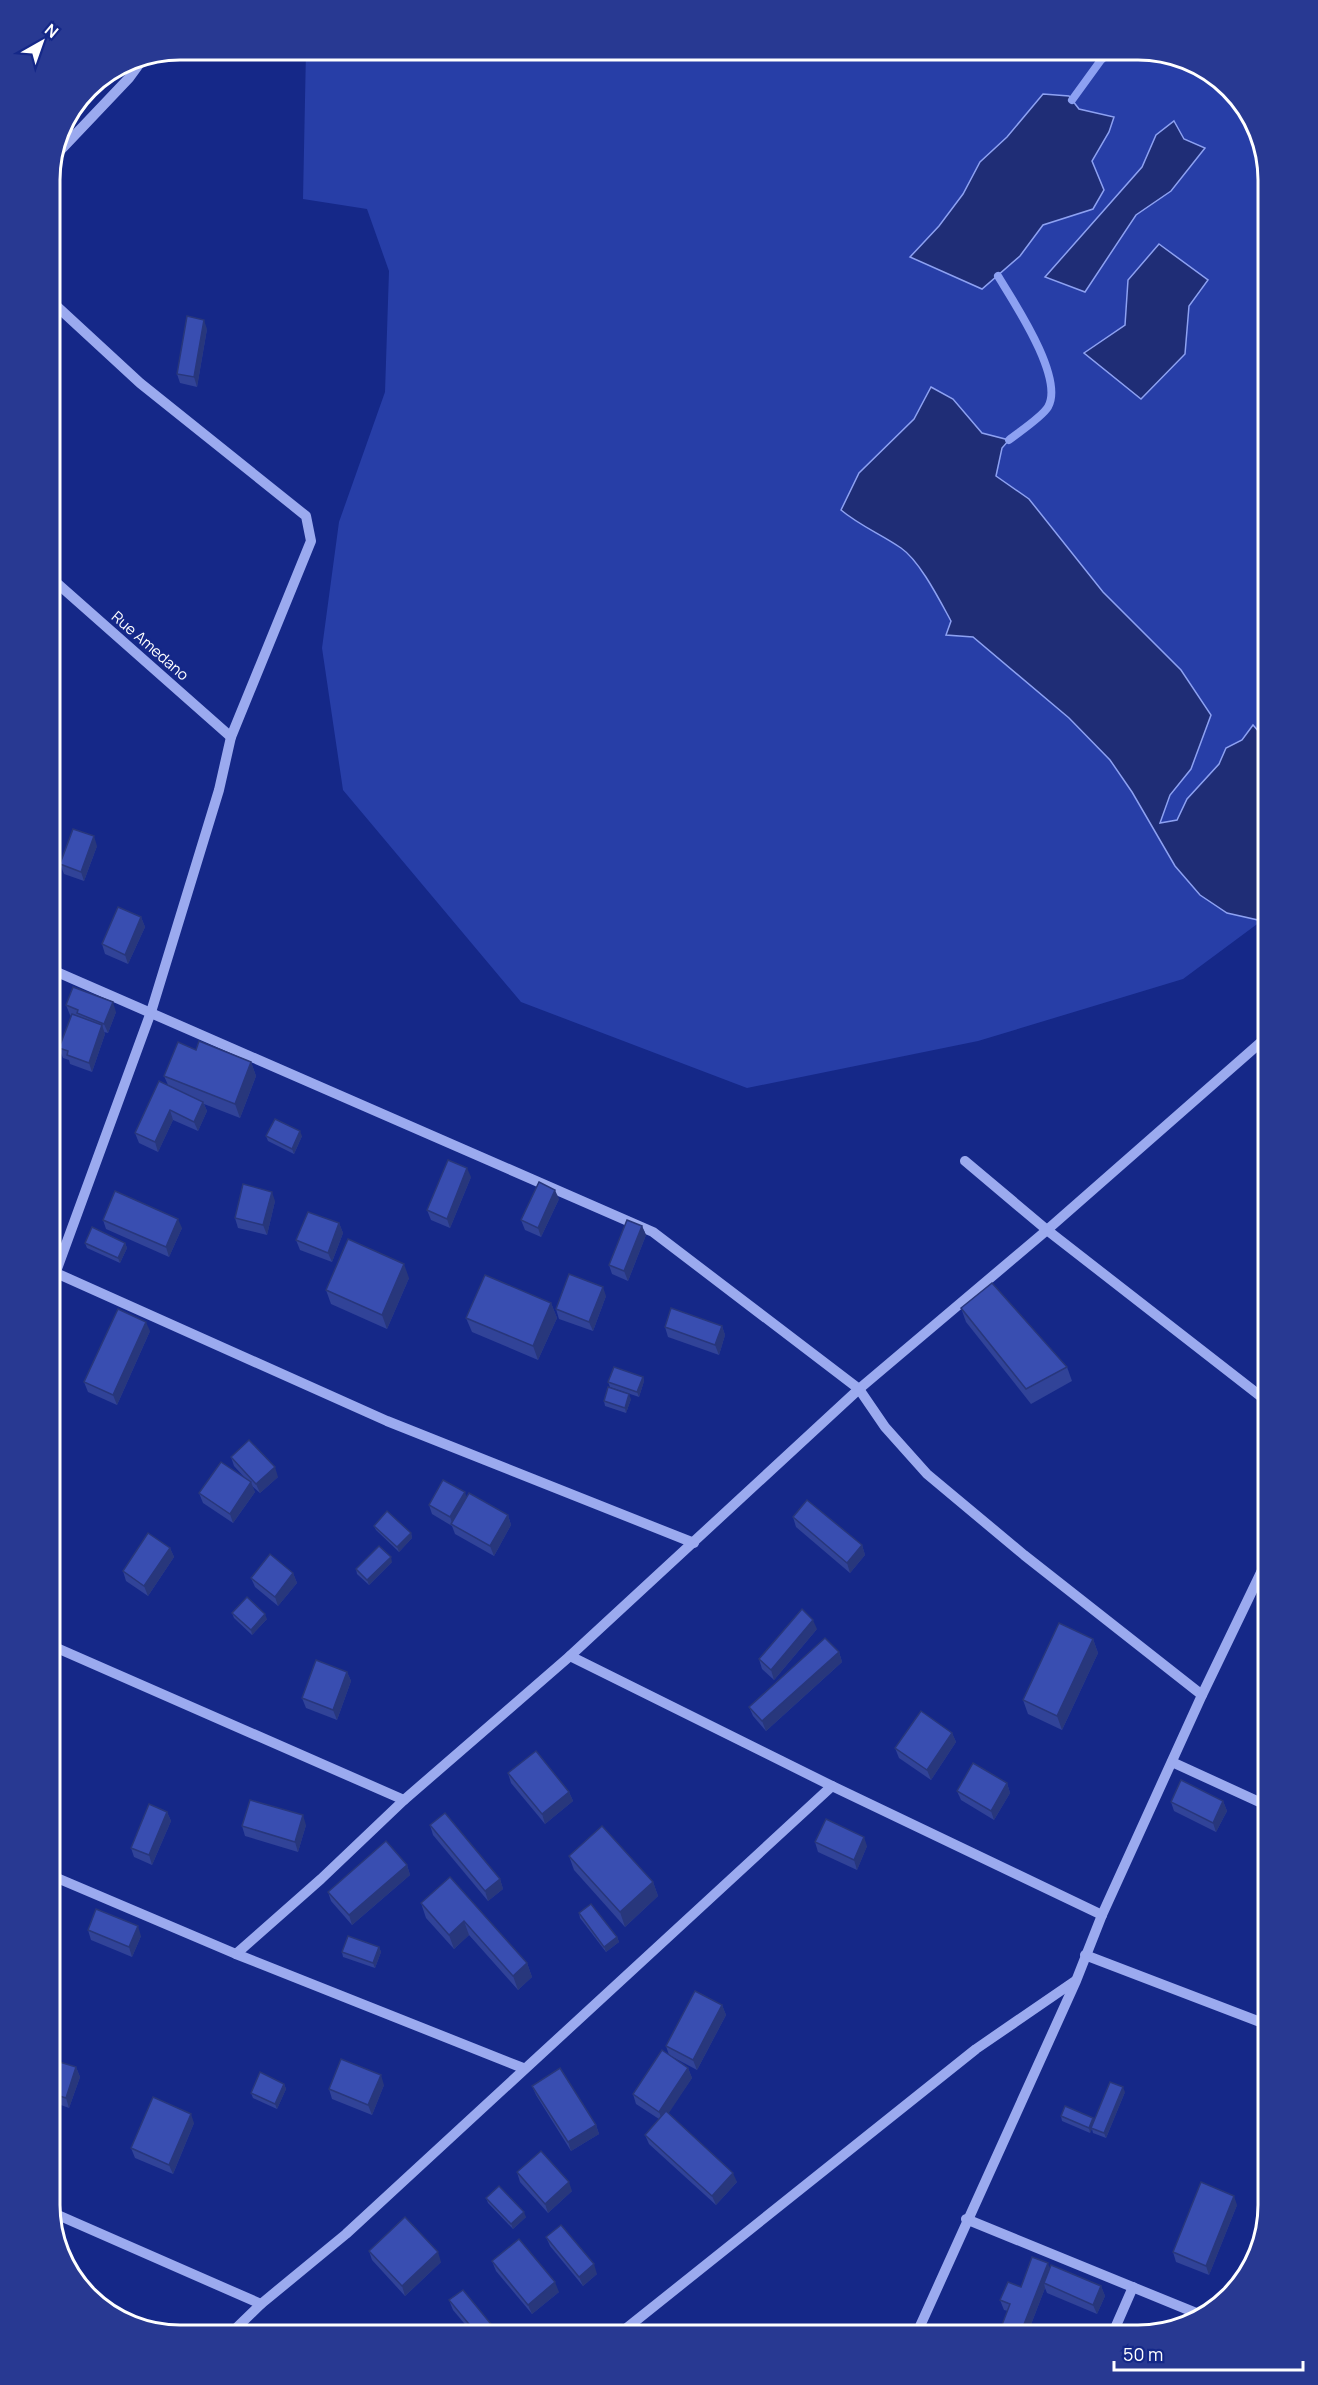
<svg xmlns="http://www.w3.org/2000/svg" width="1318" height="2385" font-family="Manrope,sans-serif">
  <rect width="100%" height="100%" fill="#152888"/>
  <path fill="#273ea7" d="M306,50H1147L1217,76L1258,130L1268,180V916L1183,979L978,1041L747,1088L521,1002L343,790L322,648L339,522L385,392L389,271L367,209L303,199Z"/>
  <g fill="#1f2d76" stroke="#8da1f2" stroke-width="1.5">
    <path d="M1043,94L1069,96L1079,109L1114,117L1109,132L1092,161L1104,190L1093,209L1043,225L1020,256L982,289L910,257L939,226L963,194L980,162L1007,137Z"/>
    <path d="M1174,121L1184,139L1205,148L1171,191L1136,215L1085,292L1045,277L1142,167L1156,135Z"/>
    <path d="M1159,244L1208,280L1189,306L1185,354L1141,399L1084,353L1125,325L1128,280Z"/>
    <path d="M931,387L953,399L982,433L1009,440L1002,448L996,476L1029,499L1103,592L1181,670L1211,715L1191,769L1170,795L1160,823L1177,820L1187,799L1219,764L1226,748L1242,740L1253,725L1268,742L1267,922L1227,913L1200,895L1175,866L1132,792L1110,760L1069,718L973,637L946,635L951,621C940,601 920,561 901,548C881,534 860,526 841,510L859,473L914,419Z"/>
  </g>
  <g fill="none" stroke-linecap="round" stroke-linejoin="round">
    <g stroke="#8da1f2" stroke-width="8">
      <path d="M1072,100L1101,60L1112,50"/>
      <path d="M998,276C1013,301 1065,378 1048,407C1042,417 1019,432 1009,440"/>
    </g>
    <g stroke="#9baaef" stroke-width="10">
      <path d="M54,157L129,78L145,56"/>
      <path d="M50,577L231,737"/>
      <path d="M50,969L653,1232L859,1389L885,1427L927,1474L1024,1555L1202,1695"/>
      <path d="M965,1161L1047,1230L1268,1402"/>
      <path d="M56,1273L387,1421L694,1543"/>
      <path d="M50,1288L151,1012L219,790L231,737L311,541L306,516L140,383L50,300"/>
      <path d="M50,1645L404,1800"/>
      <path d="M570,1656L832,1786L1102,1915"/>
      <path d="M1172,1762L1268,1806"/>
      <path d="M50,1875L236,1954L523,2068"/>
      <path d="M236,1954L321,1879L404,1800L570,1656L859,1389L1047,1230L1268,1036"/>
      <path d="M1085,1955L1268,2025"/>
      <path d="M51,2212L261,2304"/>
      <path d="M966,2219L1201,2315"/>
      <path d="M229,2335L261,2304L346,2234L832,1786"/>
      <path d="M618,2335L976,2049L1075,1981"/>
      <path d="M916,2335L1076,1981L1102,1915L1202,1695L1268,1558"/>
      <path d="M1112,2335L1133,2287"/>
    </g>
  </g>
  <g fill="#314398">
    <path d="M207,329L197,387L180,383L177,374Z"/>
    <path d="M97,846L84,881L64,874L60,864Z"/>
    <path d="M141,917L145,927L128,964L105,954L102,944Z"/>
    <path d="M66,1005L116,1012L108,1033L104,1032L105,1034L92,1072L70,1064L69,1060L63,1058L59,1048L71,1016L70,1015Z"/>
    <path d="M196,1050L251,1062L256,1076L240,1118L204,1104L207,1111L198,1131L173,1120L158,1152L139,1143L135,1133L168,1085L164,1076Z"/>
    <path d="M266,1136H302L294,1154L268,1141Z"/>
    <path d="M471,1177L450,1228L431,1220L427,1210Z"/>
    <path d="M559,1199L541,1237L525,1230L521,1220Z"/>
    <path d="M275,1201L267,1235L238,1228L235,1218Z"/>
    <path d="M103,1220L182,1228L169,1257L106,1229Z"/>
    <path d="M339,1223L343,1233L332,1262L300,1250L296,1240Z"/>
    <path d="M642,1226L646,1235L628,1281L612,1274L609,1265Z"/>
    <path d="M85,1243H125L127,1248L120,1263L87,1248Z"/>
    <path d="M409,1278L387,1329L331,1304L326,1290Z"/>
    <path d="M606,1296L593,1331L559,1319L556,1309Z"/>
    <path d="M551,1303L557,1318L538,1360L472,1332L466,1318Z"/>
    <path d="M961,1308L1067,1367L1072,1381L1031,1404L966,1322Z"/>
    <path d="M722,1326L725,1335L719,1355L668,1337L665,1327Z"/>
    <path d="M150,1331L117,1405L88,1392L84,1382Z"/>
    <path d="M643,1377L644,1381L639,1397L610,1387L608,1382Z"/>
    <path d="M631,1399L626,1413L605,1406L604,1401Z"/>
    <path d="M231,1457L278,1477L260,1493L252,1486L255,1492L233,1523L203,1503L199,1493L246,1479L234,1466Z"/>
    <path d="M467,1497L508,1515L511,1525L494,1556L455,1534L452,1526L432,1514L429,1505Z"/>
    <path d="M793,1517L862,1545L865,1555L850,1573L796,1527Z"/>
    <path d="M374,1526L411,1533L412,1538L399,1552L376,1530Z"/>
    <path d="M170,1548L174,1557L148,1596L126,1581L123,1571Z"/>
    <path d="M392,1562L369,1585L357,1574L356,1569Z"/>
    <path d="M293,1573L297,1583L278,1606L255,1587L251,1578Z"/>
    <path d="M232,1613L267,1619L252,1635L234,1618Z"/>
    <path d="M817,1629L774,1680L762,1669L759,1659Z"/>
    <path d="M1093,1639L1098,1653L1062,1730L1028,1714L1023,1700Z"/>
    <path d="M839,1652L842,1662L766,1731L753,1716L749,1707Z"/>
    <path d="M347,1672L351,1681L337,1720L306,1708L302,1698Z"/>
    <path d="M952,1733L956,1742L931,1780L899,1758L895,1748Z"/>
    <path d="M508,1773L569,1792L573,1801L545,1824L511,1783Z"/>
    <path d="M1007,1783L1010,1793L994,1820L961,1800L957,1791Z"/>
    <path d="M1223,1801L1227,1811L1216,1832L1174,1811L1171,1802Z"/>
    <path d="M167,1812L171,1821L152,1865L134,1857L131,1848Z"/>
    <path d="M306,1825L298,1852L245,1836L242,1826Z"/>
    <path d="M430,1825L500,1879L503,1889L488,1901L433,1835Z"/>
    <path d="M815,1842L867,1846L857,1870L818,1852Z"/>
    <path d="M569,1856L653,1882L658,1896L625,1927L574,1870Z"/>
    <path d="M407,1865L410,1875L352,1925L331,1901L328,1892Z"/>
    <path d="M450,1877L527,1963L532,1977L518,1990L469,1935L454,1949L426,1918L421,1903Z"/>
    <path d="M579,1913L617,1937L619,1942L606,1952L580,1918Z"/>
    <path d="M88,1930L141,1936L132,1957L91,1940Z"/>
    <path d="M379,1947L381,1952L375,1968L343,1957L342,1952Z"/>
    <path d="M722,2005L726,2015L697,2070L669,2055L688,2068L692,2078L668,2113L737,2182L716,2205L649,2144L645,2135L659,2119L636,2104L633,2094L669,2055L666,2046Z"/>
    <path d="M50,2059L76,2067L80,2077L69,2108L50,2101Z"/>
    <path d="M284,2084L286,2089L277,2109L253,2098L251,2093Z"/>
    <path d="M384,2085L372,2115L332,2099L329,2089Z"/>
    <path d="M532,2086L596,2125L599,2134L571,2151L536,2095Z"/>
    <path d="M1125,2092L1106,2138L1093,2133L1092,2129L1090,2133L1062,2121L1061,2116L1093,2118L1094,2121Z"/>
    <path d="M194,2123L173,2174L135,2158L131,2148Z"/>
    <path d="M517,2172L572,2191L548,2213L520,2182Z"/>
    <path d="M486,2198L526,2217L513,2229L488,2203Z"/>
    <path d="M1237,2205L1209,2275L1176,2262L1173,2252Z"/>
    <path d="M546,2237L597,2274L583,2286L550,2246Z"/>
    <path d="M369,2251L441,2262L405,2296L372,2260Z"/>
    <path d="M492,2261L559,2292L532,2314L496,2271Z"/>
    <path d="M1050,2268L1101,2286L1105,2296L1097,2314L1047,2293L1045,2288L1027,2335H1006L1002,2325L1008,2311L1004,2310L1000,2300Z"/>
    <path d="M449,2300L500,2335H474L453,2310Z"/>
  </g>
  <g fill="#28377c">
    <path d="M204,320L207,329L197,387L194,377Z"/>
    <path d="M94,836L97,846L84,881L81,872Z"/>
    <path d="M141,917L145,927L128,964L125,955Z"/>
    <path d="M113,1002L116,1012L108,1033L104,1024Z"/>
    <path d="M102,1025L105,1034L92,1072L89,1063Z"/>
    <path d="M251,1062L256,1076L240,1118L235,1104Z"/>
    <path d="M203,1102L207,1111L198,1131L194,1122Z"/>
    <path d="M170,1110L173,1120L158,1152L155,1142Z"/>
    <path d="M300,1131L302,1136L294,1154L292,1149Z"/>
    <path d="M467,1168L471,1177L450,1228L447,1219Z"/>
    <path d="M555,1190L559,1199L541,1237L538,1228Z"/>
    <path d="M272,1192L275,1201L267,1235L263,1225Z"/>
    <path d="M178,1219L182,1228L169,1257L166,1247Z"/>
    <path d="M339,1223L343,1233L332,1262L328,1253Z"/>
    <path d="M642,1226L646,1235L628,1281L624,1271Z"/>
    <path d="M125,1243L127,1248L120,1263L118,1258Z"/>
    <path d="M404,1264L409,1278L387,1329L382,1315Z"/>
    <path d="M603,1287L606,1296L593,1331L589,1322Z"/>
    <path d="M551,1303L557,1318L538,1360L533,1346Z"/>
    <path d="M146,1322L150,1331L117,1405L113,1395Z"/>
    <path d="M722,1326L725,1335L719,1355L715,1345Z"/>
    <path d="M643,1377L644,1381L639,1397L637,1392Z"/>
    <path d="M629,1394L631,1399L626,1413L625,1408Z"/>
    <path d="M275,1467L278,1477L260,1493L256,1484Z"/>
    <path d="M251,1482L255,1492L233,1523L230,1514Z"/>
    <path d="M465,1492L468,1502L453,1525L450,1517Z"/>
    <path d="M508,1515L511,1525L494,1556L490,1546Z"/>
    <path d="M411,1533L412,1538L399,1552L397,1547Z"/>
    <path d="M862,1545L865,1555L850,1573L847,1563Z"/>
    <path d="M170,1548L174,1557L148,1596L144,1586Z"/>
    <path d="M391,1557L392,1562L369,1585L367,1580Z"/>
    <path d="M293,1573L297,1583L278,1606L275,1597Z"/>
    <path d="M265,1614L267,1619L252,1635L251,1630Z"/>
    <path d="M813,1620L817,1629L774,1680L771,1670Z"/>
    <path d="M1093,1639L1098,1653L1062,1730L1057,1716Z"/>
    <path d="M839,1652L842,1662L766,1731L762,1721Z"/>
    <path d="M347,1672L351,1681L337,1720L333,1710Z"/>
    <path d="M952,1733L956,1742L931,1780L927,1770Z"/>
    <path d="M1007,1783L1010,1793L994,1820L991,1811Z"/>
    <path d="M569,1792L573,1801L545,1824L542,1814Z"/>
    <path d="M1223,1801L1227,1811L1216,1832L1213,1823Z"/>
    <path d="M167,1812L171,1821L152,1865L149,1855Z"/>
    <path d="M303,1815L306,1825L298,1852L295,1842Z"/>
    <path d="M864,1837L867,1846L857,1870L854,1860Z"/>
    <path d="M407,1865L410,1875L352,1925L349,1915Z"/>
    <path d="M500,1879L503,1889L488,1901L485,1891Z"/>
    <path d="M653,1882L658,1896L625,1927L620,1912Z"/>
    <path d="M464,1921L469,1935L454,1949L449,1935Z"/>
    <path d="M138,1926L141,1936L132,1957L129,1947Z"/>
    <path d="M617,1937L619,1942L606,1952L604,1947Z"/>
    <path d="M379,1947L381,1952L375,1968L373,1963Z"/>
    <path d="M527,1963L532,1977L518,1990L513,1976Z"/>
    <path d="M722,2005L726,2015L697,2070L693,2060Z"/>
    <path d="M76,2067L80,2077L69,2108L66,2098Z"/>
    <path d="M688,2068L692,2078L663,2122L659,2112Z"/>
    <path d="M381,2075L384,2085L372,2115L368,2105Z"/>
    <path d="M284,2084L286,2089L277,2109L275,2104Z"/>
    <path d="M1123,2087L1125,2092L1106,2138L1104,2133Z"/>
    <path d="M191,2114L194,2123L173,2174L169,2165Z"/>
    <path d="M1093,2118L1095,2122L1090,2133L1089,2128Z"/>
    <path d="M596,2125L599,2134L571,2151L568,2142Z"/>
    <path d="M733,2173L737,2182L716,2205L712,2196Z"/>
    <path d="M569,2182L572,2191L548,2213L545,2204Z"/>
    <path d="M1234,2196L1237,2205L1209,2275L1206,2266Z"/>
    <path d="M524,2212L526,2217L513,2229L511,2224Z"/>
    <path d="M438,2252L441,2262L405,2296L402,2286Z"/>
    <path d="M1048,2263L1051,2273L1044,2283L1045,2288L1027,2335H1022L1021,2332Z"/>
    <path d="M594,2264L597,2274L583,2286L579,2277Z"/>
    <path d="M555,2282L559,2292L532,2314L528,2305Z"/>
    <path d="M1101,2286L1105,2296L1097,2314L1093,2305Z"/>
  </g>
  <g fill="#394eb1" stroke="#28377c" stroke-width="1.5">
    <path d="M187,316L204,320L194,377L177,374Z"/>
    <path d="M73,829L94,836L81,872L60,864Z"/>
    <path d="M118,907L141,917L125,955L102,944Z"/>
    <path d="M73,987L113,1002L104,1024L77,1013L78,1010L66,1005Z"/>
    <path d="M72,1014L102,1025L89,1063L67,1055L68,1051L59,1048Z"/>
    <path d="M199,1041L251,1062L235,1104L164,1076L178,1042L196,1050Z"/>
    <path d="M159,1081L203,1102L194,1122L170,1110L155,1142L135,1133Z"/>
    <path d="M275,1119L300,1131L292,1149L266,1136Z"/>
    <path d="M448,1160L467,1168L447,1219L427,1210Z"/>
    <path d="M539,1182L555,1190L538,1228L521,1220Z"/>
    <path d="M243,1184L272,1192L263,1225L235,1218Z"/>
    <path d="M115,1191L178,1219L166,1247L103,1220Z"/>
    <path d="M308,1212L339,1223L328,1253L296,1240Z"/>
    <path d="M627,1220L642,1226L624,1271L609,1265Z"/>
    <path d="M92,1227L125,1243L118,1258L85,1243Z"/>
    <path d="M348,1239L404,1264L382,1315L326,1290Z"/>
    <path d="M569,1274L603,1287L589,1322L556,1309Z"/>
    <path d="M485,1275L551,1303L533,1346L466,1318Z"/>
    <path d="M992,1283L1067,1367L1026,1389L961,1308Z"/>
    <path d="M671,1308L722,1326L715,1345L665,1327Z"/>
    <path d="M118,1309L146,1322L113,1395L84,1382Z"/>
    <path d="M614,1367L643,1377L637,1392L608,1382Z"/>
    <path d="M608,1387L629,1394L625,1408L604,1401Z"/>
    <path d="M249,1440L275,1467L256,1484L231,1457Z"/>
    <path d="M221,1462L251,1482L230,1514L199,1493Z"/>
    <path d="M443,1480L465,1492L450,1517L429,1505Z"/>
    <path d="M469,1493L508,1515L490,1546L451,1524Z"/>
    <path d="M807,1500L862,1545L847,1563L793,1517Z"/>
    <path d="M387,1511L411,1533L397,1547L374,1526Z"/>
    <path d="M148,1533L170,1548L144,1586L123,1571Z"/>
    <path d="M379,1546L391,1557L367,1580L356,1569Z"/>
    <path d="M270,1554L293,1573L275,1597L251,1578Z"/>
    <path d="M247,1597L265,1614L251,1630L232,1613Z"/>
    <path d="M802,1609L813,1620L771,1670L759,1659Z"/>
    <path d="M1059,1623L1093,1639L1057,1716L1023,1700Z"/>
    <path d="M825,1638L839,1652L762,1721L749,1707Z"/>
    <path d="M316,1660L347,1672L333,1710L302,1698Z"/>
    <path d="M921,1711L952,1733L927,1770L895,1748Z"/>
    <path d="M536,1751L569,1792L542,1814L508,1773Z"/>
    <path d="M973,1763L1007,1783L991,1811L957,1791Z"/>
    <path d="M1181,1780L1223,1801L1213,1823L1171,1802Z"/>
    <path d="M250,1800L303,1815L295,1842L242,1826Z"/>
    <path d="M149,1804L167,1812L149,1855L131,1848Z"/>
    <path d="M445,1813L500,1879L485,1891L430,1825Z"/>
    <path d="M826,1819L864,1837L854,1860L815,1842Z"/>
    <path d="M602,1826L653,1882L620,1912L569,1856Z"/>
    <path d="M386,1841L407,1865L349,1915L328,1892Z"/>
    <path d="M450,1877L527,1963L513,1976L464,1921L449,1935L421,1903Z"/>
    <path d="M591,1904L617,1937L604,1947L579,1913Z"/>
    <path d="M96,1909L138,1926L129,1947L88,1930Z"/>
    <path d="M348,1936L379,1947L373,1963L342,1952Z"/>
    <path d="M695,1991L722,2005L693,2060L666,2046Z"/>
    <path d="M662,2050L688,2068L659,2112L633,2094Z"/>
    <path d="M50,2059L76,2067L66,2098L50,2093Z"/>
    <path d="M341,2059L381,2075L368,2105L329,2089Z"/>
    <path d="M560,2068L596,2125L568,2142L532,2086Z"/>
    <path d="M260,2072L284,2084L275,2104L251,2093Z"/>
    <path d="M1110,2082L1123,2087L1104,2133L1091,2128Z"/>
    <path d="M153,2097L191,2114L169,2165L131,2148Z"/>
    <path d="M1065,2106L1093,2118L1089,2128L1061,2116Z"/>
    <path d="M666,2111L733,2173L712,2196L645,2135Z"/>
    <path d="M541,2151L569,2182L545,2204L517,2172Z"/>
    <path d="M1201,2182L1234,2196L1206,2266L1173,2252Z"/>
    <path d="M499,2186L524,2212L511,2224L486,2198Z"/>
    <path d="M405,2217L438,2252L402,2286L369,2251Z"/>
    <path d="M561,2225L594,2264L579,2277L546,2237Z"/>
    <path d="M519,2239L555,2282L528,2305L492,2261Z"/>
    <path d="M1032,2257L1048,2263L1021,2332L1002,2325L1010,2304L1000,2300L1008,2282L1021,2287Z"/>
    <path d="M1051,2265L1101,2286L1093,2305L1044,2283Z"/>
    <path d="M463,2290L500,2335H478L449,2300Z"/>
  </g>
  <g text-anchor="middle" stroke-width="4.5" stroke-linejoin="round" paint-order="stroke">
    <g font-size="15" fill="#fff" stroke="#152888">
      <text transform="translate(150 646) rotate(41)" y="5">Rue Amedano</text>
    </g>
  </g>
  <path d="M0 0H1318V2385H0ZM180 60H1138A120 120 0 0 1 1258 180V2205A120 120 0 0 1 1138 2325H180A120 120 0 0 1 60 2205V180A120 120 0 0 1 180 60Z" fill="#283992" fill-rule="evenodd"/>
  <path fill="none" stroke="#fff" stroke-width="3" d="M180 60H1138A120 120 0 0 1 1258 180V2205A120 120 0 0 1 1138 2325H180A120 120 0 0 1 60 2205V180A120 120 0 0 1 180 60Z"/>
  <g transform="translate(42 42) rotate(40)" stroke="#152888" stroke-width="4.5" paint-order="stroke">
  <path d="M0-4.5L10 22L0 15L-10 22Z" fill="#ffffff"/>
  <text y="-9" font-size="16" font-weight="bold" text-anchor="middle" fill="#ffffff">N</text>
  </g>
  <path d="M1114 2361v9h189v-9" fill="none" stroke="#ffffff" stroke-width="3"/>
  <text x="1123" y="2361" font-size="18" fill="#ffffff" stroke="#152888" stroke-width="4.5" paint-order="stroke">50 m</text>
</svg>
